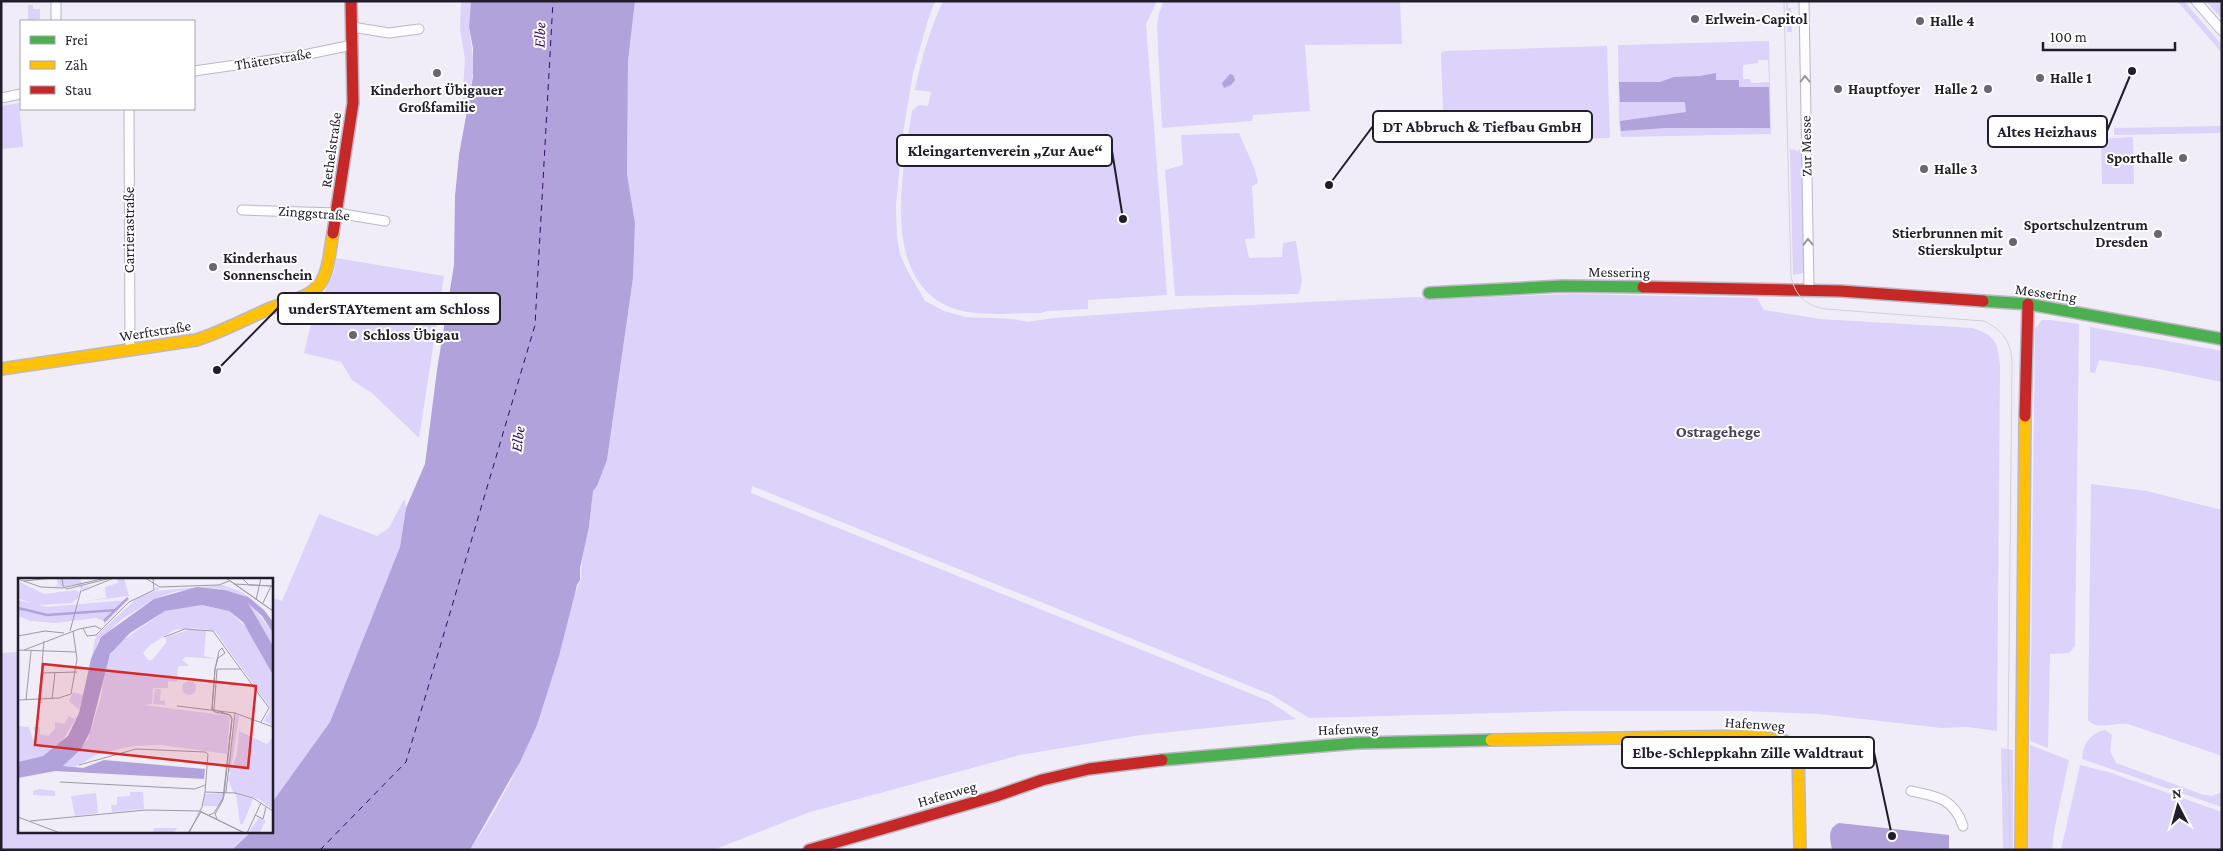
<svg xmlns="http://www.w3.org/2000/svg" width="2223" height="851" font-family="'Crimson Pro',serif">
  <rect width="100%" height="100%" fill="#f0edf9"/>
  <g fill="#dcd2fa" fill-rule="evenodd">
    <path d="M461,1H471L469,27L474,66L467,109L462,104L465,59L460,29Z"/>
    <path d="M635,1H935L928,20L913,73L903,133L896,205L897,238L900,254L907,270L925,301L944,311L965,317L1014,319L1027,322L1054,318L1211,307L1414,297L1440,299L1574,294L1757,298L1764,310L1820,319L1973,328C1996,336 1998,343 2000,366L1997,731L1968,727L1941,728L1819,714L1743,711H1568L1309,718L1272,695L752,486L751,493L1269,701L1296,719L1141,735L1020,755L810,812L713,850H470C522,774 552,691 572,602C574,593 580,585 581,577C581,560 585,545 589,528C591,516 591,503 593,490L597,486L607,460L633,278L635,223L627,174L628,61Z"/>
    <path d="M943,1H1157L1146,24L1167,295L1088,300V309L1048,311L1040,313C1014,313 976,317 952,308C879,279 903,171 912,111L919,105L928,106L931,92L915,90C921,58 930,30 943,1Z"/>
    <path d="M1164,1H1400L1402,44L1305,45L1310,111L1253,115L1252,121L1162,128L1157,26L1159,13Z"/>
    <path d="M1786,1H1788V8H1791L1792,32H1787Z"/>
    <path d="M2177,1H2184L2222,45V53Z"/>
    <path d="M2206,1H2222V19Z"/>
    <path d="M28,5H33V9H40V19L28,21Z"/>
    <path d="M1769,41L1771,134L1621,137L1619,121L1618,45ZM1758,60H1768L1769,82L1751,83L1750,79H1743V65L1758,63Z"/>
    <path d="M1607,46L1610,138L1444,142L1441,53L1444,51Z"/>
    <path d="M19,103L23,147L1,149V106Z"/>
    <path d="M2222,126V133L2114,135V128Z"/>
    <path d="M1239,133L1255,170L1258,183L1252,186L1255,238L1245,239L1249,258L1282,257L1283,243L1296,241L1302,281L1299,294L1175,296L1165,170L1183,165L1181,135Z"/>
    <path d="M2133,137L2134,184H2102L2101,139Z"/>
    <path d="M1790,149L1799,151V149H1802L1805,254L1803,273L1793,275Z"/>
    <path d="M336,258L444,276L419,438L372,393L352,380L341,362L304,353L313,316L334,272Z"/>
    <path d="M2042,320H2050L2079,324L2075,646L2069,653L2050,654L2048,748L2030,741L2035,329Z"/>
    <path d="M2090,327L2222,351V382L2154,368L2099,360L2095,373L2090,372Z"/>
    <path d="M2091,484L2147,491L2222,510V756L2128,724C2115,722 2097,731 2088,720Z"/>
    <path d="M405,500L406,508L400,547L330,722L271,804V597L282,601L319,514L377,536L389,528L403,501Z"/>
    <path d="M19,652V832H251L232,850H1V653Z"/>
    <path d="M2105,730L2112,735L2110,751L2116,763L2204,795L2212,796L2222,792V807L2082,759C2083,744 2090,733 2105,730Z"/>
    <path d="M2030,745L2069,760L2054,831L2052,850H2028Z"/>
    <path d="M2001,748L2013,750V850H2003Z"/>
    <path d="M2080,765L2108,772L2222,812V850H2061Z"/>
  </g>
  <g fill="#b2a2db">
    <path d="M471,1H635L628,61L627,174L635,223L633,278L607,460L597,486L593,491L589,527L580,568V580L577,585L559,656L537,725L520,762L470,850H232L251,832H271V804L330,722L400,547L406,508L425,464L437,370L454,265L455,196L459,155L473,77V48L469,27Z"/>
    <path d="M1716,73V80H1739V87H1769L1770,128H1666L1621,131L1620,121L1686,112L1685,102H1620L1619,82H1660L1674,77L1700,76Z"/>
    <path d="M1230,74L1233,75L1235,80L1231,85L1224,88L1222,83Z"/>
    <path d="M1839,823L1949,835V850H1832C1830,839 1827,828 1839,823Z"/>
  </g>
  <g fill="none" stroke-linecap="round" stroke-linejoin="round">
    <path stroke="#350b67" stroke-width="1" stroke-dasharray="6 5" stroke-linecap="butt" d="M320,850L406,762L535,325L553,1"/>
    <g stroke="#bbb8c4" stroke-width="11">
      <g id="street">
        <path d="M56,1V21"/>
        <path d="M1804,1L1809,290"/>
        <path d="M2196,1L2222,31"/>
        <path d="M352,27L389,33L419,29"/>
        <path d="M194,71L299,56L352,45"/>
        <path d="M1,98L21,94"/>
        <path d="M129,109L130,350"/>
        <path d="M242,210L337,213L385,221"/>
        <path d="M1911,791C1936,796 1954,798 1963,826"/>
      </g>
    </g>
    <g stroke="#bbb8c4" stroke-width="14">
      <g id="fast">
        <path d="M1429,293L1562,286L1643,287"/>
        <path d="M1983,301L2028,304L2222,339"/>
        <path d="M1162,760L1357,743L1491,740"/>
      </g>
    </g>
    <g stroke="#bbb8c4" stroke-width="14">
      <g id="slow">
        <path d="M1,369L196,340C222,332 245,319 271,308C287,301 307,299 319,285C329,273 330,248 333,233"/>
        <path d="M1491,740L1752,736L1783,740L1798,750L1800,850"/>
        <path d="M2021,850L2025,416"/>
      </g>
    </g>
    <g stroke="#bbb8c4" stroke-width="14">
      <g id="jam">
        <path d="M333,233L353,103L351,1"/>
        <path d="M1643,287L1840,291L1983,301"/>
        <path d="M2025,416L2028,304"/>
        <path d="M809,850L996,796L1042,780L1089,769L1162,760"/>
      </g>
    </g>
    <use href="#street" stroke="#fdfcfe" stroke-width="9"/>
    <use href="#fast" stroke="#4caf50" stroke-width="11"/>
    <use href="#slow" stroke="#ffc107" stroke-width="11"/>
    <use href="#jam" stroke="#c62828" stroke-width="11"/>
    <path stroke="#d2d1d5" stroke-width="1" d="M1784,1L1791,276C1795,296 1806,306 1826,309L1984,321C2004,331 2012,343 2012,366L2008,748L2010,850"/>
  </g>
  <defs><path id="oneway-chevron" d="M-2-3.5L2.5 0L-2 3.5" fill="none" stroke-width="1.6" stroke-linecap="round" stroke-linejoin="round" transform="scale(1.25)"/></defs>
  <g stroke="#9a989f">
    <use href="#oneway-chevron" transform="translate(1805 79) rotate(-91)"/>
    <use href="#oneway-chevron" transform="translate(1808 242) rotate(-91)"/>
  </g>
  <g fill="#696672" stroke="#fff" stroke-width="2">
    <circle cx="1695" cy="19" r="5"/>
    <circle cx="1920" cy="21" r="5"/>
    <circle cx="437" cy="73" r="5"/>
    <circle cx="2040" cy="78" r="5"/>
    <circle cx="1838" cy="89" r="5"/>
    <circle cx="1988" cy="89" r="5"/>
    <circle cx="2183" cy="158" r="5"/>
    <circle cx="1924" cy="169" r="5"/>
    <circle cx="2158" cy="234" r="5"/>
    <circle cx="2013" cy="242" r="5"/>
    <circle cx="213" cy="267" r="5"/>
    <circle cx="353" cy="335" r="5"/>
  </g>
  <g text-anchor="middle" stroke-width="4" stroke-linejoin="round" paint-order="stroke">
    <g font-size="15" font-weight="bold" fill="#211d2a" stroke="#fff" text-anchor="start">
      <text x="1705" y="24">Erlwein-Capitol</text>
      <text x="1930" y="26">Halle 4</text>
      <text x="2050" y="83">Halle 1</text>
      <text x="1848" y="94">Hauptfoyer</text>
      <text x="1978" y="94" text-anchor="end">Halle 2</text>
      <text x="437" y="95" text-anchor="middle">Kinderhort Übigauer<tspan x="437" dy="17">Großfamilie</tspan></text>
      <text x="2173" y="163" text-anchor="end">Sporthalle</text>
      <text x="1934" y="174">Halle 3</text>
      <text x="2148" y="230" text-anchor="end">Sportschulzentrum<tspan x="2148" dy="17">Dresden</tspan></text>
      <text x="2003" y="238" text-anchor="end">Stierbrunnen mit<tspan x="2003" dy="17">Stierskulptur</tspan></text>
      <text x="223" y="263">Kinderhaus<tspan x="223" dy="17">Sonnenschein</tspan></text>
      <text x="363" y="340">Schloss Übigau</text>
    </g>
    <g font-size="15" fill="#211d2a" stroke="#fff">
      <text transform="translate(273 59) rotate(-9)" y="5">Thäterstraße</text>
      <text transform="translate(1806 146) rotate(-91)" y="5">Zur Messe</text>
      <text transform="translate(331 150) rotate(-82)" y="5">Rethelstraße</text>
      <text transform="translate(314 213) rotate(4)" y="5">Zinggstraße</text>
      <text transform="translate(129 230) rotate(-90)" y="5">Carrierastraße</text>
      <text transform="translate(1619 272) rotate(1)" y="5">Messering</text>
      <text transform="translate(2046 293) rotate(8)" y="5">Messering</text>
      <text transform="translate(155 331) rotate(-9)" y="5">Werftstraße</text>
      <text transform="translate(1755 724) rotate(4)" y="5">Hafenweg</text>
      <text transform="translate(1348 729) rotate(-2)" y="5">Hafenweg</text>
      <text transform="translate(947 794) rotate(-16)" y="5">Hafenweg</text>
    </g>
    <g font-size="16" font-style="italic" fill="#350b67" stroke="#fff">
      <text transform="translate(539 35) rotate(-88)" y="6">Elbe</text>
      <text transform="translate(517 439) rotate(-82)" y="6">Elbe</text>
    </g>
    <g font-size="16" font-weight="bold" fill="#48405d" stroke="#fff">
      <text x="1718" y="437">Ostragehege</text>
    </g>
  </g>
  <g transform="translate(18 578)">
    <rect width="255" height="255" fill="#f0edf9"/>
    <path d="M46,0H62L65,9L73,7L64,12L60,7L36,9L40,7L39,1ZM99,0H106L111,18L61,24L88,20L87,9L100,5ZM0,3L26,16L57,12L61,14L60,20L54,25L18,27L0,20ZM205,7L224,14L246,30L225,17L200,10L159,13L136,21L103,42L80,63L69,101L78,58L118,21L137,13V9L143,10L138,13ZM0,22L29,29L109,22L86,47V43L78,40L37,45L13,43L0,38ZM232,25L255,55V68L230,27ZM184,27L211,33L231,52L255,97V148L246,143L253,131L197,53L176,50L156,52L131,68L125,75L130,82H134L148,65V59L171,52H188L186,78L199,81L167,79L164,82L171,88H160L159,104L150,103V110H135L136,99L134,126L126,127L212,138L209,176L143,167L116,168L80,176L57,189L45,188L70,161L83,119L88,86L97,68L147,33ZM164 110a7 7 0 1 1 14 0a7 7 0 1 1-14 0ZM137,111H143L142,123L147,122V127L135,126ZM55,114L65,117L61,132L51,123ZM218,137L221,138L213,191L219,177L221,153L249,166L255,159V232L241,221L215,214L210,201L213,194H210ZM51,138L56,141L59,138L41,169L25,178L0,184V148L11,149L15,162L18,157L15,149H22V156L30,158L37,151V144L46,146ZM22,211L37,213V218L15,217V213ZM112,214H125L126,231L94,234L93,227H99V219L112,218ZM78,215L80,235L57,238L53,218ZM205,215L206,221L198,234L201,228H185L187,216ZM218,216L235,221L225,246H222ZM241,240L247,242L248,246L246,245L242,255H230ZM136,250H160L155,254L158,255L117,254H135Z" fill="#dcd2fa"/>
    <path d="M179,9L207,12L230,19L246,32L255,44V55L244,38L230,25L255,68V97L225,44L211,33L184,27L147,33L112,55L92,76L72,154L63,171L45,188L65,190L86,182L187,191L186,201L37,193L0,200V184L25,178L50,158L61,135L73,81L83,59L136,21Z" fill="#b2a2db"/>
    <path fill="none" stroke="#b2a2db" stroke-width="2.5" d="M0,30L29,37L99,32M86,43L110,20M0,190L35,181L57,163L73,122L80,79L96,54L149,21L172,15H192L218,24L232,39L255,84"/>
    <path fill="none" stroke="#9d9aa6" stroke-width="1" d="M44,0L45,8L49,11L93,0M127,0L142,9L201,7L211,3M208,0L255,33M208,0L255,33M224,0L231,7L255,8M0,1L23,9L44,10L88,0M6,3L35,0M216,6L255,8M64,13L96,0M238,22L243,0M245,25L253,8M65,50L69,58L78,57L111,24L136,12L135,0M52,53L63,12M0,58L27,53L46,55M146,59L167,51L195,53L251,130L243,144M0,72L58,74M6,72L61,51L77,48L83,51M23,95L59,94M21,121L26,63M34,121L37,95M0,122L41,120L53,116L59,81L55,53M8,122L13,73M159,128L217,135L255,149M196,132L199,91H223M61,187L118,171L187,174L190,176L187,214M42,204L177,211L187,207M208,214L217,135M217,215L235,220L255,233M182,233L226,255M191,237L196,235L205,220L214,141L212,137L197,134L195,133L194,131L197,91L201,73L204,70L207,75L200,80L197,91L194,131L212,137L214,140L206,218L204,224L197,236L199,241M237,237L245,241L248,229M0,239L42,255M12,243L128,232L182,233M170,255L183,234L227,255M171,255L184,229L187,214L218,215M229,255L243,225"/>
    <path fill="#d62828" fill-opacity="0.15" stroke="#d62828" stroke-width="2.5" d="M25,86L238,108L230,190L17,167Z"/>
    <rect width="255" height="255" fill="none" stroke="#211d2a" stroke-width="2.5"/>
  </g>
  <path fill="none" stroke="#211d2a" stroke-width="2" d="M1329 185L1373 126M2132 71L2107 131M1123 219L1112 151M217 370L278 308M1892 836L1874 752"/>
  <g fill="#211d2a" stroke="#fff" stroke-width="2">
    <circle cx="1329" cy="185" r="5"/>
    <circle cx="2132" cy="71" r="5"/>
    <circle cx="1123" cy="219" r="5"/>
    <circle cx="217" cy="370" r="5"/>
    <circle cx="1892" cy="836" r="5"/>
  </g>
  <g fill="#fff" stroke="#211d2a" stroke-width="2">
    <rect x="1373" y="111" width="219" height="31" rx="5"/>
    <rect x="1988" y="116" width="119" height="31" rx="5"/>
    <rect x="897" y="135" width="215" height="31" rx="5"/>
    <rect x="278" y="293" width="222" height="31" rx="5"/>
    <rect x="1622" y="737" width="252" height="31" rx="5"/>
  </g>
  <g font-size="16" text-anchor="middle" font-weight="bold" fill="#211d2a">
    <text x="1482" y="132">DT Abbruch &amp; Tiefbau GmbH</text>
    <text x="2047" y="137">Altes Heizhaus</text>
    <text x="1005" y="156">Kleingartenverein „Zur Aue“</text>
    <text x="389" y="314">underSTAYtement am Schloss</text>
    <text x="1748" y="758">Elbe-Schleppkahn Zille Waldtraut</text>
  </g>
  <rect width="2223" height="851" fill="none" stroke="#211d2a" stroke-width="5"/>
  <rect x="20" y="20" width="175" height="90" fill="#ffffff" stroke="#a6a5aa"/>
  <rect x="30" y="36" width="25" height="8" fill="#4caf50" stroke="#a6a5aa"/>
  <text x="65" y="45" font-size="15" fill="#211d2a">Frei</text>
  <rect x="30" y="61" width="25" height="8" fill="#ffc107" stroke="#a6a5aa"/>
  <text x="65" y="70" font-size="15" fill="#211d2a">Zäh</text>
  <rect x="30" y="86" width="25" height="8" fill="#c62828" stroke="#a6a5aa"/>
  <text x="65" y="95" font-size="15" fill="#211d2a">Stau</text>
  <g transform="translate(2178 806) rotate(354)" stroke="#ffffff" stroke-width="4" paint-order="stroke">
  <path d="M0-4L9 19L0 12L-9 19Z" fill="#211d2a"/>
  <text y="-8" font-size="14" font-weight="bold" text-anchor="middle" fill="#211d2a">N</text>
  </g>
  <path d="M2043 42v8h132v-8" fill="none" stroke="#211d2a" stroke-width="2.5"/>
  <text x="2050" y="42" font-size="15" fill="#211d2a" stroke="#ffffff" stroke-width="4" paint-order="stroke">100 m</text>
</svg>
